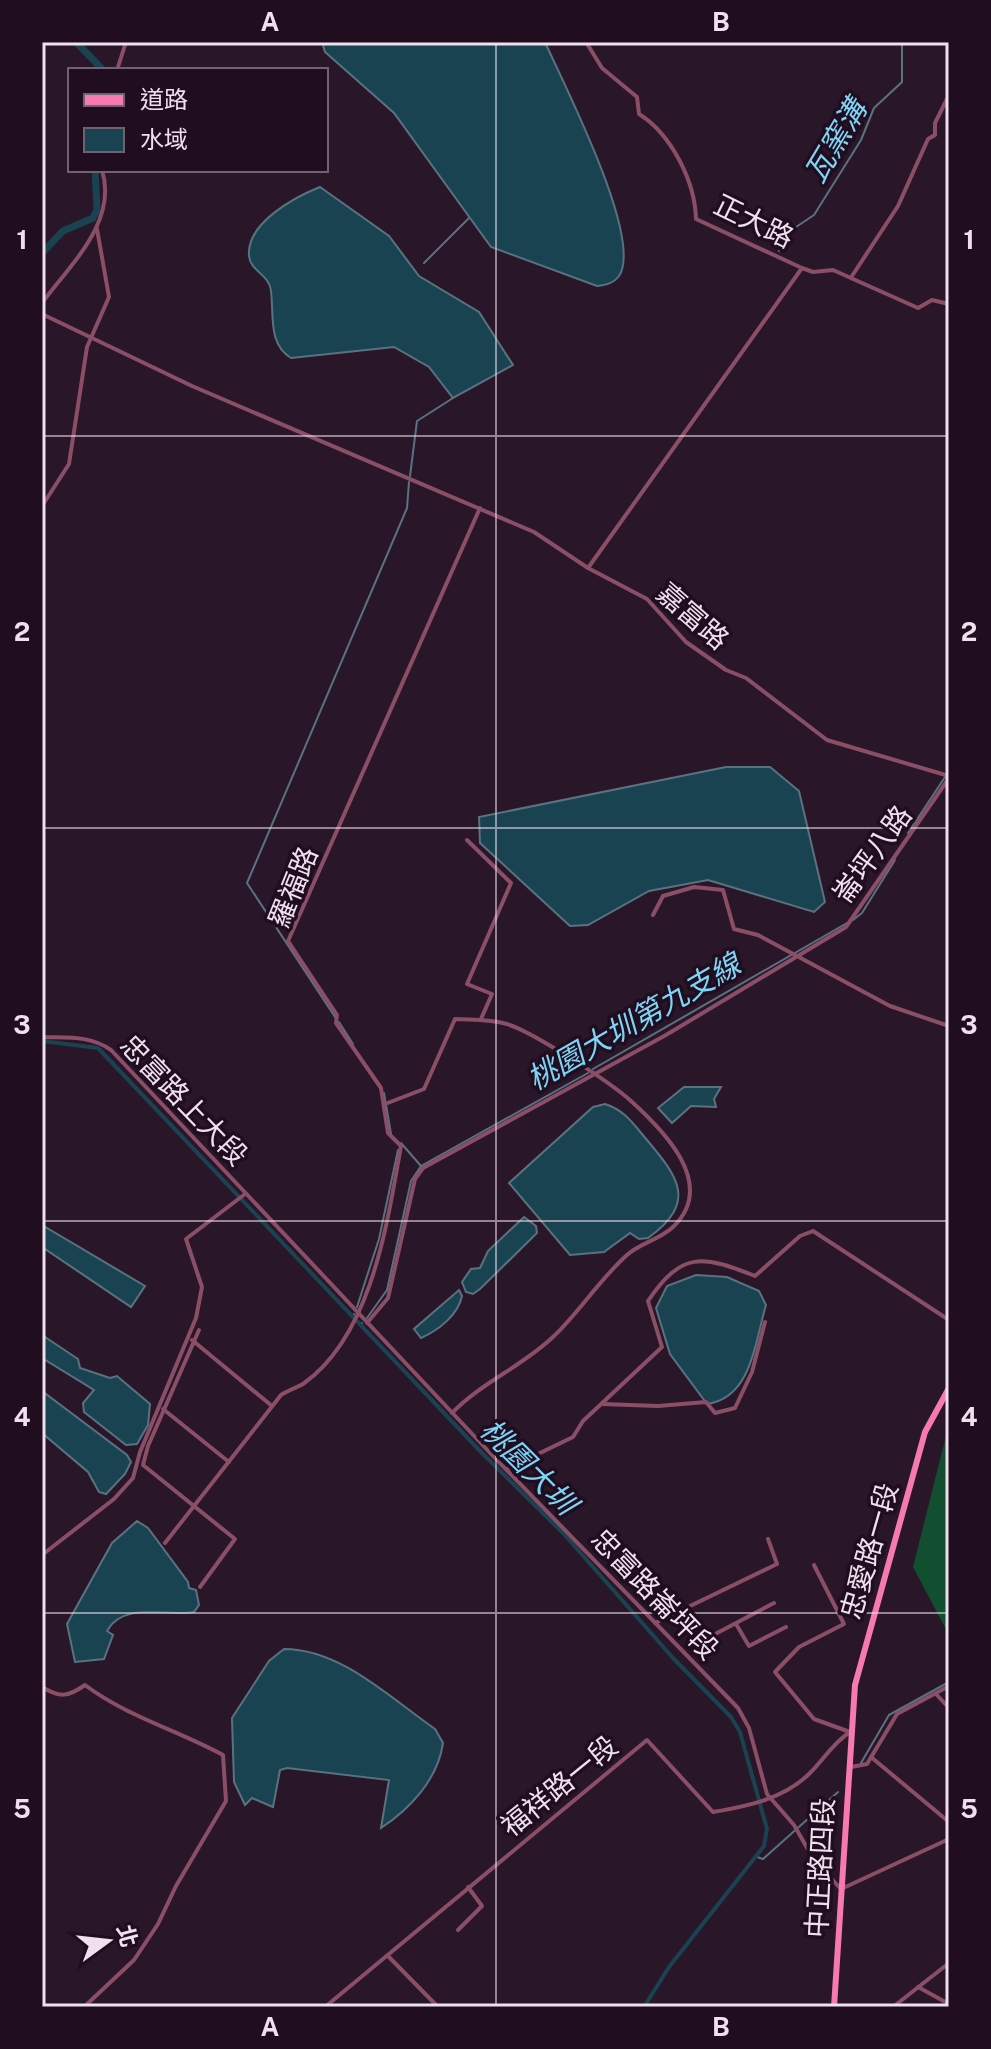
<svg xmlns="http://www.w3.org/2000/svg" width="991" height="2049" font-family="'Public Sans','Noto Sans TC',sans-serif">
  <rect width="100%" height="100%" fill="#2a1629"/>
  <path fill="#124f31" d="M949,1424V1635L913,1567Z"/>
  <g fill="#1a4352" stroke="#5a7280" stroke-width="2">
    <path d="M322,42H545C563,83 644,239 619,276C613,284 605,285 597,286L491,247L394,113L325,52Z"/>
    <path d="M320,187L389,236L419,276L479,312L513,365L453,398L429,367L394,347L291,358C268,344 274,316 271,291C270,275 250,271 249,256C246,223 295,197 320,187Z"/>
    <path d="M726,767H770L799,791L825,902L814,912L708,880L649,891L588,925L570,926L480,843L479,817Z"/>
    <path d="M684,1087H721L714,1099L716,1107L691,1106L672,1123L658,1108Z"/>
    <path d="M605,1104C625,1110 634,1125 647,1140C678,1177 698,1202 648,1238L639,1239L630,1233L604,1252L570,1255L509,1183L593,1107Z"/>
    <path d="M524,1217L536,1226L537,1233L480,1289L473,1294L466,1292L462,1282L471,1269L480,1268L488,1251Z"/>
    <path d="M42,1225L145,1286L131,1307L42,1247Z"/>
    <path d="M696,1275L727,1277L759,1291L766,1305C755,1341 752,1398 707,1404L670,1354L656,1308L667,1286Z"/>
    <path d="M459,1290L462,1296C458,1315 439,1330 421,1338L414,1329Z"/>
    <path d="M42,1335L78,1359L80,1368L110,1378L117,1376L150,1404L148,1425L137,1444L126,1445L84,1412L83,1403L94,1390L42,1358Z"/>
    <path d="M42,1391L127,1455L131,1462L125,1474L106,1494L99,1492L88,1472L42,1433Z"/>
    <path d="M137,1521L148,1528L188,1582L189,1588L196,1590L199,1605L194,1612C167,1617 123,1601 107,1631L113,1635L104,1659L75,1662L67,1624L112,1543Z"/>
    <path d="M284,1649C341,1649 390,1698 435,1729L443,1743C438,1779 410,1809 381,1828L389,1780L287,1768L280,1770L273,1807L252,1798L245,1805L234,1782L232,1718L269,1661Z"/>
  </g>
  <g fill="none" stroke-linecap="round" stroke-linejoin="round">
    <g stroke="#5a7280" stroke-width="2">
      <path d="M779,251L793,229L814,215L861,140L874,108L902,82V42"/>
      <path d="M424,263L469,218"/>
      <path d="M410,476L417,421L453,398"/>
      <path d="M908,833L949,771"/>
      <path d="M853,920L862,913L895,860"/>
      <path d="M335,1017L247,883L407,508L409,482"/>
      <path d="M339,1022L353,1044"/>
      <path d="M593,1069L847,923"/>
      <path d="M384,1093L391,1134"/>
      <path d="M401,1143L421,1166"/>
      <path d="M357,1307L379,1239L398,1150"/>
      <path d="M353,1317L354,1314"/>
      <path d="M367,1318L387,1290L411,1181L421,1166L588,1073"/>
      <path d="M361,1325L362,1323"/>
      <path d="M861,1763L889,1715L949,1682"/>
      <path d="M757,1857L763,1859L838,1792"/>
    </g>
    <path stroke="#1a4352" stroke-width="4" d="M42,1041L98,1048L481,1452L564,1534L673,1658L731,1717L740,1732L767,1829L764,1846L669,1967L644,2007"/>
    <g stroke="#1a4352" stroke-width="7">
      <path d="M76,42L103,70"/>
      <path d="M42,253L63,231L93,218L97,210L95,170"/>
    </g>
    <g stroke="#8a4e66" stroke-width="4">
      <path d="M586,42L602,68L637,97L639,114C671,134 695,181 696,219L802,268L813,272L833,270L918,308L932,300L949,304"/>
      <path d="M117,70L126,42"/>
      <path d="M852,276L898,206L928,139L935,135V123L949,95"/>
      <path d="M42,303C71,264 118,221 102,170"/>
      <path d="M42,314L192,386L534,532L588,568L647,599L686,642L726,670L746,678L827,740L949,776"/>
      <path d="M42,506L69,464L87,347L109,297L97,229"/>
      <path d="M588,568L802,268"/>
      <path d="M467,840L511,883L467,984L492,994L481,1019"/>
      <path d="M653,915L663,896L694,887L723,890L734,929L758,935L890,1006L949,1026"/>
      <path d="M42,1037C67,1038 90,1035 111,1050L492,1455L738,1708L749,1728L767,1794L794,1825L814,1860L841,1889L949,1839"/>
      <path d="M385,1104L424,1089L455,1019C475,1020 489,1019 507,1024C533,1032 610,1082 631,1101C663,1130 718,1184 673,1227C659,1240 640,1243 627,1255C600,1279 580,1311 554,1336C523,1366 482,1382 452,1413"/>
      <path d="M367,1323L388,1298L415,1179L423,1168L666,1035L846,927L949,778"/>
      <path d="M199,1330L148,1446L143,1465L235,1539L200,1587"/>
      <path d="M192,1340L272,1406"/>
      <path d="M602,1404L658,1406L706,1402L715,1413L735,1408L752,1372L765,1322"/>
      <path d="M163,1409L229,1462"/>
      <path d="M507,1469L573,1437L583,1421L662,1347L648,1301C682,1251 702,1255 755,1276L800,1236L813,1231L949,1320"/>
      <path d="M165,1543L281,1395C288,1390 296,1388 303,1384C372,1335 387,1224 401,1146L388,1133L381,1088L336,1023L337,1015L288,941L480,508"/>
      <path d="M42,1555L114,1499L133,1478L140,1452L196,1318L202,1287L186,1239L245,1194"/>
      <path d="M814,1565L844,1624L799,1647L775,1672L814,1719L850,1732"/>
      <path d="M655,1623L777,1564L768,1539"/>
      <path d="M736,1624L749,1646L786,1627"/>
      <path d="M702,1641L774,1603"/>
      <path d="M42,1687C60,1698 68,1697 85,1685C126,1716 177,1730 223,1755L226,1801L176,1886L158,1924L134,1960L84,2007"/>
      <path d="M936,1694L949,1708"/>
      <path d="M871,1757L949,1822"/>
      <path d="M851,1767L867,1764L897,1714L949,1686"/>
      <path d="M458,1930L482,1906L468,1887"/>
      <path d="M388,1956L438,2007"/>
      <path d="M918,1987L949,2004"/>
      <path d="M325,2007L647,1740L713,1812C748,1806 784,1799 810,1773C824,1759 833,1743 850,1732"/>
      <path d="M893,2007L949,1963"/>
    </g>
    <path stroke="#f67aaf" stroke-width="6" d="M834,2007L855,1685L925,1432L949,1388"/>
  </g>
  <path fill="none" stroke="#eee0ed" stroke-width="2" stroke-opacity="0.55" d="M496,42V2007M42,436H949M42,828H949M42,1221H949M42,1613H949"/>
  <g text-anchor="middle" stroke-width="7" stroke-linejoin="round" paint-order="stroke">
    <g font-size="28" fill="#eee0ed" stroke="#200d1f">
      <text transform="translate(754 221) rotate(26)" y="10">正大路</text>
      <text transform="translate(693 616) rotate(41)" y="10">嘉富路</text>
      <text transform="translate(872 854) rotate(-54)" y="10">崙坪八路</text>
      <text transform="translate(293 887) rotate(-68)" y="10">羅福路</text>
      <text transform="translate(184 1100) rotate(46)" y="10">忠富路上大段</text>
      <text transform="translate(869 1551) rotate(-74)" y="10">忠愛路一段</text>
      <text transform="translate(655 1594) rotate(46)" y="10">忠富路崙坪段</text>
      <text transform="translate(559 1786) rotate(-39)" y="10">福祥路一段</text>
      <text transform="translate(820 1868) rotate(-87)" y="10">中正路四段</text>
    </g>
    <g font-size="30" font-style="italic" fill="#7dd4f5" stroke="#200d1f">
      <text transform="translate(836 141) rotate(-59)" y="10">瓦窯溝</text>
      <text transform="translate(634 1022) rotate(-30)" y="10">桃園大圳第九支線</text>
      <text transform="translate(528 1467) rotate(45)" y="10">桃園大圳</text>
    </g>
  </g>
  <rect width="991" height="2049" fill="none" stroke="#200d1f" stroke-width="88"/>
  <rect x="68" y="68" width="260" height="104" fill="#200d1f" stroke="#726171" stroke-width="2"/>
  <rect x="84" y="94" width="40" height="12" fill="#f67aaf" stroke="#726171" stroke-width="2"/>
  <text x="140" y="108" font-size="24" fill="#eee0ed">道路</text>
  <rect x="84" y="128" width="40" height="24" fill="#1a4352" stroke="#726171" stroke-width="2"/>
  <text x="140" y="148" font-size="24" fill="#eee0ed">水域</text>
  <g transform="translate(108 1941) rotate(75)" stroke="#200d1f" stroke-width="6" paint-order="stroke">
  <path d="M0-6L14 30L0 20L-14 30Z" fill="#eee0ed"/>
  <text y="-12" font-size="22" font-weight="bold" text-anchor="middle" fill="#eee0ed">北</text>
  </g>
  <rect x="44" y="44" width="903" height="1961" fill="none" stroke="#eee0ed" stroke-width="3"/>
  <g font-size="26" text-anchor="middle" font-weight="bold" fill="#eee0ed">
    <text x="270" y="31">A</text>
    <text x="721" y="31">B</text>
    <text x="22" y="249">1</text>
    <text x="969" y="249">1</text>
    <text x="22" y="641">2</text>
    <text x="969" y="641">2</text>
    <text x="22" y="1034">3</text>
    <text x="969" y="1034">3</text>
    <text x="22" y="1426">4</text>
    <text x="969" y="1426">4</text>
    <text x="22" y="1818">5</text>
    <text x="969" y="1818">5</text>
    <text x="270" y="2036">A</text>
    <text x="721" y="2036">B</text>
  </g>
</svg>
